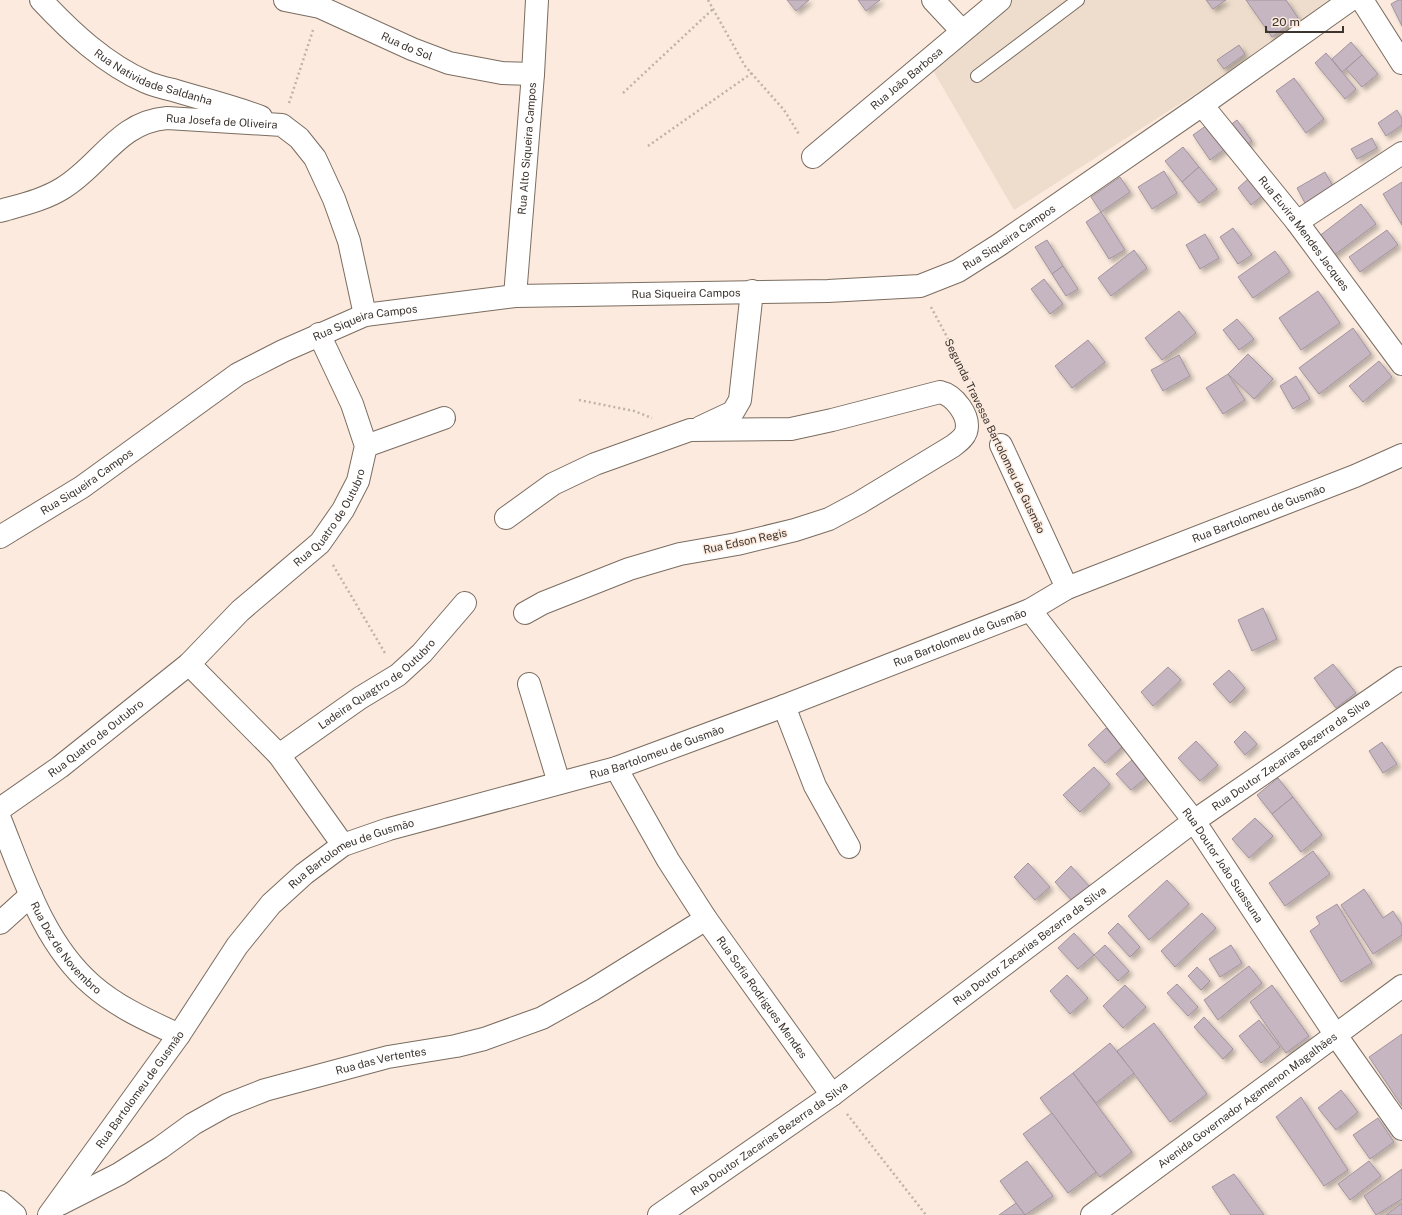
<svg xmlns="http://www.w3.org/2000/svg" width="1402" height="1215" font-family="'Public Sans',sans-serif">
  <defs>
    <filter id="shadow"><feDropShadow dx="3.5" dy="3.5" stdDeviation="2" flood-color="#0004"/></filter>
  </defs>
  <rect width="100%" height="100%" fill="#fbeadd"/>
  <path fill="#edc" d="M1012,0H1328L1256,55L1014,210L931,67Z"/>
  <g fill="#c6b6c2" stroke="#a2939f" filter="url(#shadow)">
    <path d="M787,0H809L796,11Z"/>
    <path d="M858,0H880L866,11Z"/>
    <path d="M1206,0H1226L1213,9Z"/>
    <path d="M1246,0H1286L1298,18L1272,37Z"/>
    <path d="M1398,0H1402V26L1391,4Z"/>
    <path d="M1351,42L1362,55L1342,72L1332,59Z"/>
    <path d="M1239,45L1245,54L1224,69L1217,60Z"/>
    <path d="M1326,53L1356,89L1345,99L1315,63Z"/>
    <path d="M1362,55L1378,74L1362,87L1346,69Z"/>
    <path d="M1294,78L1324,119L1306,133L1276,91Z"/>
    <path d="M1397,110L1402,119V125L1386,136L1378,123Z"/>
    <path d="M1237,120L1252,141L1244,147L1229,126Z"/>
    <path d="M1207,125L1225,149L1210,160L1193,135Z"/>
    <path d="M1372,138L1377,148L1357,159L1351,149Z"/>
    <path d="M1183,147L1199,167L1182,182L1165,161Z"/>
    <path d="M1199,167L1217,189L1199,203L1182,182Z"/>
    <path d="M1164,171L1177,193L1152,209L1138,187Z"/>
    <path d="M1325,172L1334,188L1306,205L1297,188Z"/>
    <path d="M1120,177L1130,192L1101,212L1091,197Z"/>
    <path d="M1249,178L1263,195L1251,205L1238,188Z"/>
    <path d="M1402,182V225L1383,194Z"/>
    <path d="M1361,204L1376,224L1333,256L1318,237Z"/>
    <path d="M1101,212L1125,250L1109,259L1086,222Z"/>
    <path d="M1233,228L1252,255L1238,264L1220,237Z"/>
    <path d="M1387,230L1398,245L1360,272L1349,257Z"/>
    <path d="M1205,234L1219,258L1200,269L1186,245Z"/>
    <path d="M1047,240L1063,266L1052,274L1035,247Z"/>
    <path d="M1134,250L1147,268L1111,296L1098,278Z"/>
    <path d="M1275,251L1290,272L1253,298L1238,277Z"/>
    <path d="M1063,266L1078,289L1066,296L1052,274Z"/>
    <path d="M1044,279L1063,304L1050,314L1031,289Z"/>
    <path d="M1318,291L1340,323L1301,350L1279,318Z"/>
    <path d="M1179,311L1196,333L1162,360L1145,338Z"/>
    <path d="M1237,319L1254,339L1239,350L1223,330Z"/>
    <path d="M1353,328L1371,354L1319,394L1299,368Z"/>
    <path d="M1088,340L1105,362L1072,388L1055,366Z"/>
    <path d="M1248,354L1273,379L1254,399L1228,374Z"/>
    <path d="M1179,355L1190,376L1163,391L1151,370Z"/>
    <path d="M1379,361L1392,377L1363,402L1349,386Z"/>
    <path d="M1228,374L1245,400L1223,414L1206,388Z"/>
    <path d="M1296,376L1310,399L1293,409L1280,386Z"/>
    <path d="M1263,608L1277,639L1252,651L1238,620Z"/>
    <path d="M1333,664L1356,693L1336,708L1314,678Z"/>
    <path d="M1168,667L1181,680L1153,706L1141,692Z"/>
    <path d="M1229,670L1245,688L1230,703L1213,684Z"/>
    <path d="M1106,728L1123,746L1105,763L1088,745Z"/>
    <path d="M1245,731L1257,744L1245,755L1234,742Z"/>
    <path d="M1196,741L1218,765L1200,781L1178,758Z"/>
    <path d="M1382,742L1397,764L1383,773L1369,751Z"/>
    <path d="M1132,760L1147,777L1131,790L1116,774Z"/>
    <path d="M1094,767L1110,784L1080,812L1063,795Z"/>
    <path d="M1278,778L1293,797L1272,814L1257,795Z"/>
    <path d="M1293,797L1322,835L1301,852L1272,814Z"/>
    <path d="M1255,818L1273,836L1249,858L1232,839Z"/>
    <path d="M1313,851L1330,874L1285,906L1269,883Z"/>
    <path d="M1028,863L1050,887L1035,900L1014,877Z"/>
    <path d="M1071,866L1090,887L1073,902L1055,882Z"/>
    <path d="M1167,880L1189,904L1149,940L1128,916Z"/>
    <path d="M1364,889L1383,918L1393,911L1402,925V935L1373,954L1341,905Z"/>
    <path d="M1337,904L1372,963L1341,982L1310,931L1320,924L1316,917Z"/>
    <path d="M1202,913L1216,928L1175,967L1161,951Z"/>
    <path d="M1118,923L1140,947L1130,957L1108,933Z"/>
    <path d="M1074,933L1094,955L1078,969L1058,948Z"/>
    <path d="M1105,945L1129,971L1118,981L1094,955Z"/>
    <path d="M1231,945L1242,963L1220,977L1209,959Z"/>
    <path d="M1249,966L1262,983L1218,1020L1204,1000Z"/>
    <path d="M1197,967L1210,981L1201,990L1188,976Z"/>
    <path d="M1067,975L1088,998L1070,1014L1050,991Z"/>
    <path d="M1177,984L1198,1007L1188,1016L1167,993Z"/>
    <path d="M1125,985L1146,1007L1123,1028L1103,1006Z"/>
    <path d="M1272,985L1309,1036L1286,1053L1250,1002Z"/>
    <path d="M1204,1017L1233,1049L1223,1059L1194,1027Z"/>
    <path d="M1259,1020L1280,1047L1261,1063L1239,1036Z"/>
    <path d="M1154,1023L1207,1094L1170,1122L1117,1051Z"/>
    <path d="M1402,1034V1106L1369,1057Z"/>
    <path d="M1110,1043L1134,1073L1096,1103L1073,1073Z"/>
    <path d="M1073,1073L1132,1152L1100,1177L1040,1098Z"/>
    <path d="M1341,1090L1358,1112L1336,1130L1318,1108Z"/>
    <path d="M1301,1097L1348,1170L1324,1186L1276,1117Z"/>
    <path d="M1052,1113L1096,1172L1068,1193L1023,1134Z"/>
    <path d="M1378,1118L1394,1142L1370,1159L1353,1135Z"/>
    <path d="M1027,1161L1053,1196L1025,1215L1000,1181Z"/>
    <path d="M1369,1161L1381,1176L1350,1200L1338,1184Z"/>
    <path d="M1402,1169V1199L1376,1215L1364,1196Z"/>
    <path d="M1234,1174L1264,1215H1231L1212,1187Z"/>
    <path d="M1016,1203L1025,1215H999Z"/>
    <path d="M1402,1203V1215H1386Z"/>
  </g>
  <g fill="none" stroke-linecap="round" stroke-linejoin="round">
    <g stroke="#7b6d61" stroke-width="14">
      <path id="lane" d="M977,76L1078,0"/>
    </g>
    <g stroke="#7b6d61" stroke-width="24">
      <g id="street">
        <path id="s1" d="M41,0C71,32 105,64 146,82C155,86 164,88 173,90C202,99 232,106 261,117"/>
        <path id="s2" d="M285,0L320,7L412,49L449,63L502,73L533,74"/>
        <path d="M933,0L962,31"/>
        <path d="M1362,0L1402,63"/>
        <path id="s3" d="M1202,105L1297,222L1402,364"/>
        <path id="s4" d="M813,157L1000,0"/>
        <path id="s5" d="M0,211C21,205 44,200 63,188C101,165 118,122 167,118L282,125L299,138L315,158L334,199L349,241L365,315"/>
        <path d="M1297,222L1402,153"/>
        <path id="s6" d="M515,296L533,74L537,0"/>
        <path d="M701,427L733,412L740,400L752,291"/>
        <path d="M1001,445L1067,588"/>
        <path d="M366,446L444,418"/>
        <path d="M506,518L553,484L595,464L690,430L791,429L832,420L940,392C954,395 971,416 966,432C964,438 958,442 953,446L859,503L829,519L795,530L737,544L680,554L629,569L543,603L525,613"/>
        <path id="s7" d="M0,537L82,487L238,374L283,351L365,315L515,296L828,291L920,286L958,271L999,245L1202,105L1350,0"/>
        <path id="s8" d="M1030,610L1194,821L1335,1034L1402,1129"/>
        <path d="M189,664L279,755L343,845"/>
        <path d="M529,684L559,783"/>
        <path d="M784,706L815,786L849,847"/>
        <path id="s9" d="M279,755L360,698L398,675L422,653L465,603"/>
        <path id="s10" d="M616,768L668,860L706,919L832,1095"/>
        <path id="s11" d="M0,809L60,767L189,664L240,611L320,543L343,510L358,481L366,446L352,404L319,334"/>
        <path id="s12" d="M0,819C23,876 44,944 92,985C117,1007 149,1021 179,1035"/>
        <path d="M0,923L31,895"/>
        <path d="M0,1202L15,1215"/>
        <path id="s13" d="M60,1204L119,1174L160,1148L193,1124L227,1105L265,1090L388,1057L456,1046L484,1039L542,1018L592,990L706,919"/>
        <path id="s14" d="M49,1215L179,1035L237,946L271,904L304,874L343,845L389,829L616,768L784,706L1030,610L1067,588L1355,476L1402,455"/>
        <path id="s15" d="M659,1215L832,1095L1194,821L1402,678"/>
      </g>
    </g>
    <g stroke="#7b6d61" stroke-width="24">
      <g id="secondary">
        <path id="s16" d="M1092,1215L1402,986"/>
      </g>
    </g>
    <g stroke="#c0b2a7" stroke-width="2.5" stroke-dasharray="2 3" stroke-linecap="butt">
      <path d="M708,0L745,66L784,110L800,136"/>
      <path d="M623,93L713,9"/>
      <path d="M289,103L313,30"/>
      <path d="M648,146L752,73"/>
      <path d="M931,307L970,380"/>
      <path d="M579,400L634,411L652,418"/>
      <path d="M333,565L385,653"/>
      <path d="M847,1114L926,1215"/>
    </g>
    <use href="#lane" stroke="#fff" stroke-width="12"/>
    <use href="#street" stroke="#fff" stroke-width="22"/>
    <use href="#secondary" stroke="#fff" stroke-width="22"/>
  </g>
  <g text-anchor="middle" stroke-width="3" stroke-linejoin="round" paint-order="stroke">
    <g font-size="11" fill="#3b342f" stroke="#fbeadd">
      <text dy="4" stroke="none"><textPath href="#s2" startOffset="131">Rua do Sol</textPath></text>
      <text dy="4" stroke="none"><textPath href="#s1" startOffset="139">Rua Natividade Saldanha</textPath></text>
      <text dy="4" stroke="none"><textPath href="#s4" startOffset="122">Rua João Barbosa</textPath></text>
      <text dy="4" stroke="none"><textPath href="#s5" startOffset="250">Rua Josefa de Oliveira</textPath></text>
      <text dy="4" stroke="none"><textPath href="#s6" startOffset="148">Rua Alto Siqueira Campos</textPath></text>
      <text dy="4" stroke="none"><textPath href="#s3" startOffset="164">Rua Euvira Mendes Jacques</textPath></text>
      <text dy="4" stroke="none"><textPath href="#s7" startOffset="1087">Rua Siqueira Campos</textPath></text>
      <text dy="4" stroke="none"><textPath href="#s7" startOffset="751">Rua Siqueira Campos</textPath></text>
      <text dy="4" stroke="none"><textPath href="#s7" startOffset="427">Rua Siqueira Campos</textPath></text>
      <text transform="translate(995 436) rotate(64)" y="4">Segunda Travessa Bartolomeu de Gusmão</text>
      <text dy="4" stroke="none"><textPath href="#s7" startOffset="103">Rua Siqueira Campos</textPath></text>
      <text dy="4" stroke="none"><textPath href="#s14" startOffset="1451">Rua Bartolomeu de Gusmão</textPath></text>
      <text dy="4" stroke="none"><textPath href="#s11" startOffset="443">Rua Quatro de Outubro</textPath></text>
      <text transform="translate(745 541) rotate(-12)" y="4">Rua Edson Regis</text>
      <text dy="4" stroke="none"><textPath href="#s14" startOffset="1127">Rua Bartolomeu de Gusmão</textPath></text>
      <text dy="4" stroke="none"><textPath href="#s9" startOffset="121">Ladeira Quagtro de Outubro</textPath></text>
      <text dy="4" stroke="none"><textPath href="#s11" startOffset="119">Rua Quatro de Outubro</textPath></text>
      <text dy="4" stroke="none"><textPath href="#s14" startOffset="803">Rua Bartolomeu de Gusmão</textPath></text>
      <text dy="4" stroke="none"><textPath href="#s15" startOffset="782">Rua Doutor Zacarias Bezerra da Silva</textPath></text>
      <text dy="4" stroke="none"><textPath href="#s14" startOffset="479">Rua Bartolomeu de Gusmão</textPath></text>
      <text dy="4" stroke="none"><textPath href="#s8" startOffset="320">Rua Doutor João Suassuna</textPath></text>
      <text dy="4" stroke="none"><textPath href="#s15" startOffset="458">Rua Doutor Zacarias Bezerra da Silva</textPath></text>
      <text dy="4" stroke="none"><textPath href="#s12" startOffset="146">Rua Dez de Novembro</textPath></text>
      <text dy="4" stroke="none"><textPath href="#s10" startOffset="272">Rua Sofia Rodrigues Mendes</textPath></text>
      <text dy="4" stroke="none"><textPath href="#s13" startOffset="355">Rua das Vertentes</textPath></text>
      <text dy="4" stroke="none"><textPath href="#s14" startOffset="155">Rua Bartolomeu de Gusmão</textPath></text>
      <text dy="4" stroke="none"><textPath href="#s16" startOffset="193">Avenida Governador Agamenon Magalhães</textPath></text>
      <text dy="4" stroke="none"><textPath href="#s15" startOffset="134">Rua Doutor Zacarias Bezerra da Silva</textPath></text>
    </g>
  </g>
  <path d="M1266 26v6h77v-6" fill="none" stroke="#3b342f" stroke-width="2"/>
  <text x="1272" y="26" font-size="12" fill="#3b342f" stroke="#fbeadd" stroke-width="3" paint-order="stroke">20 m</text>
</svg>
